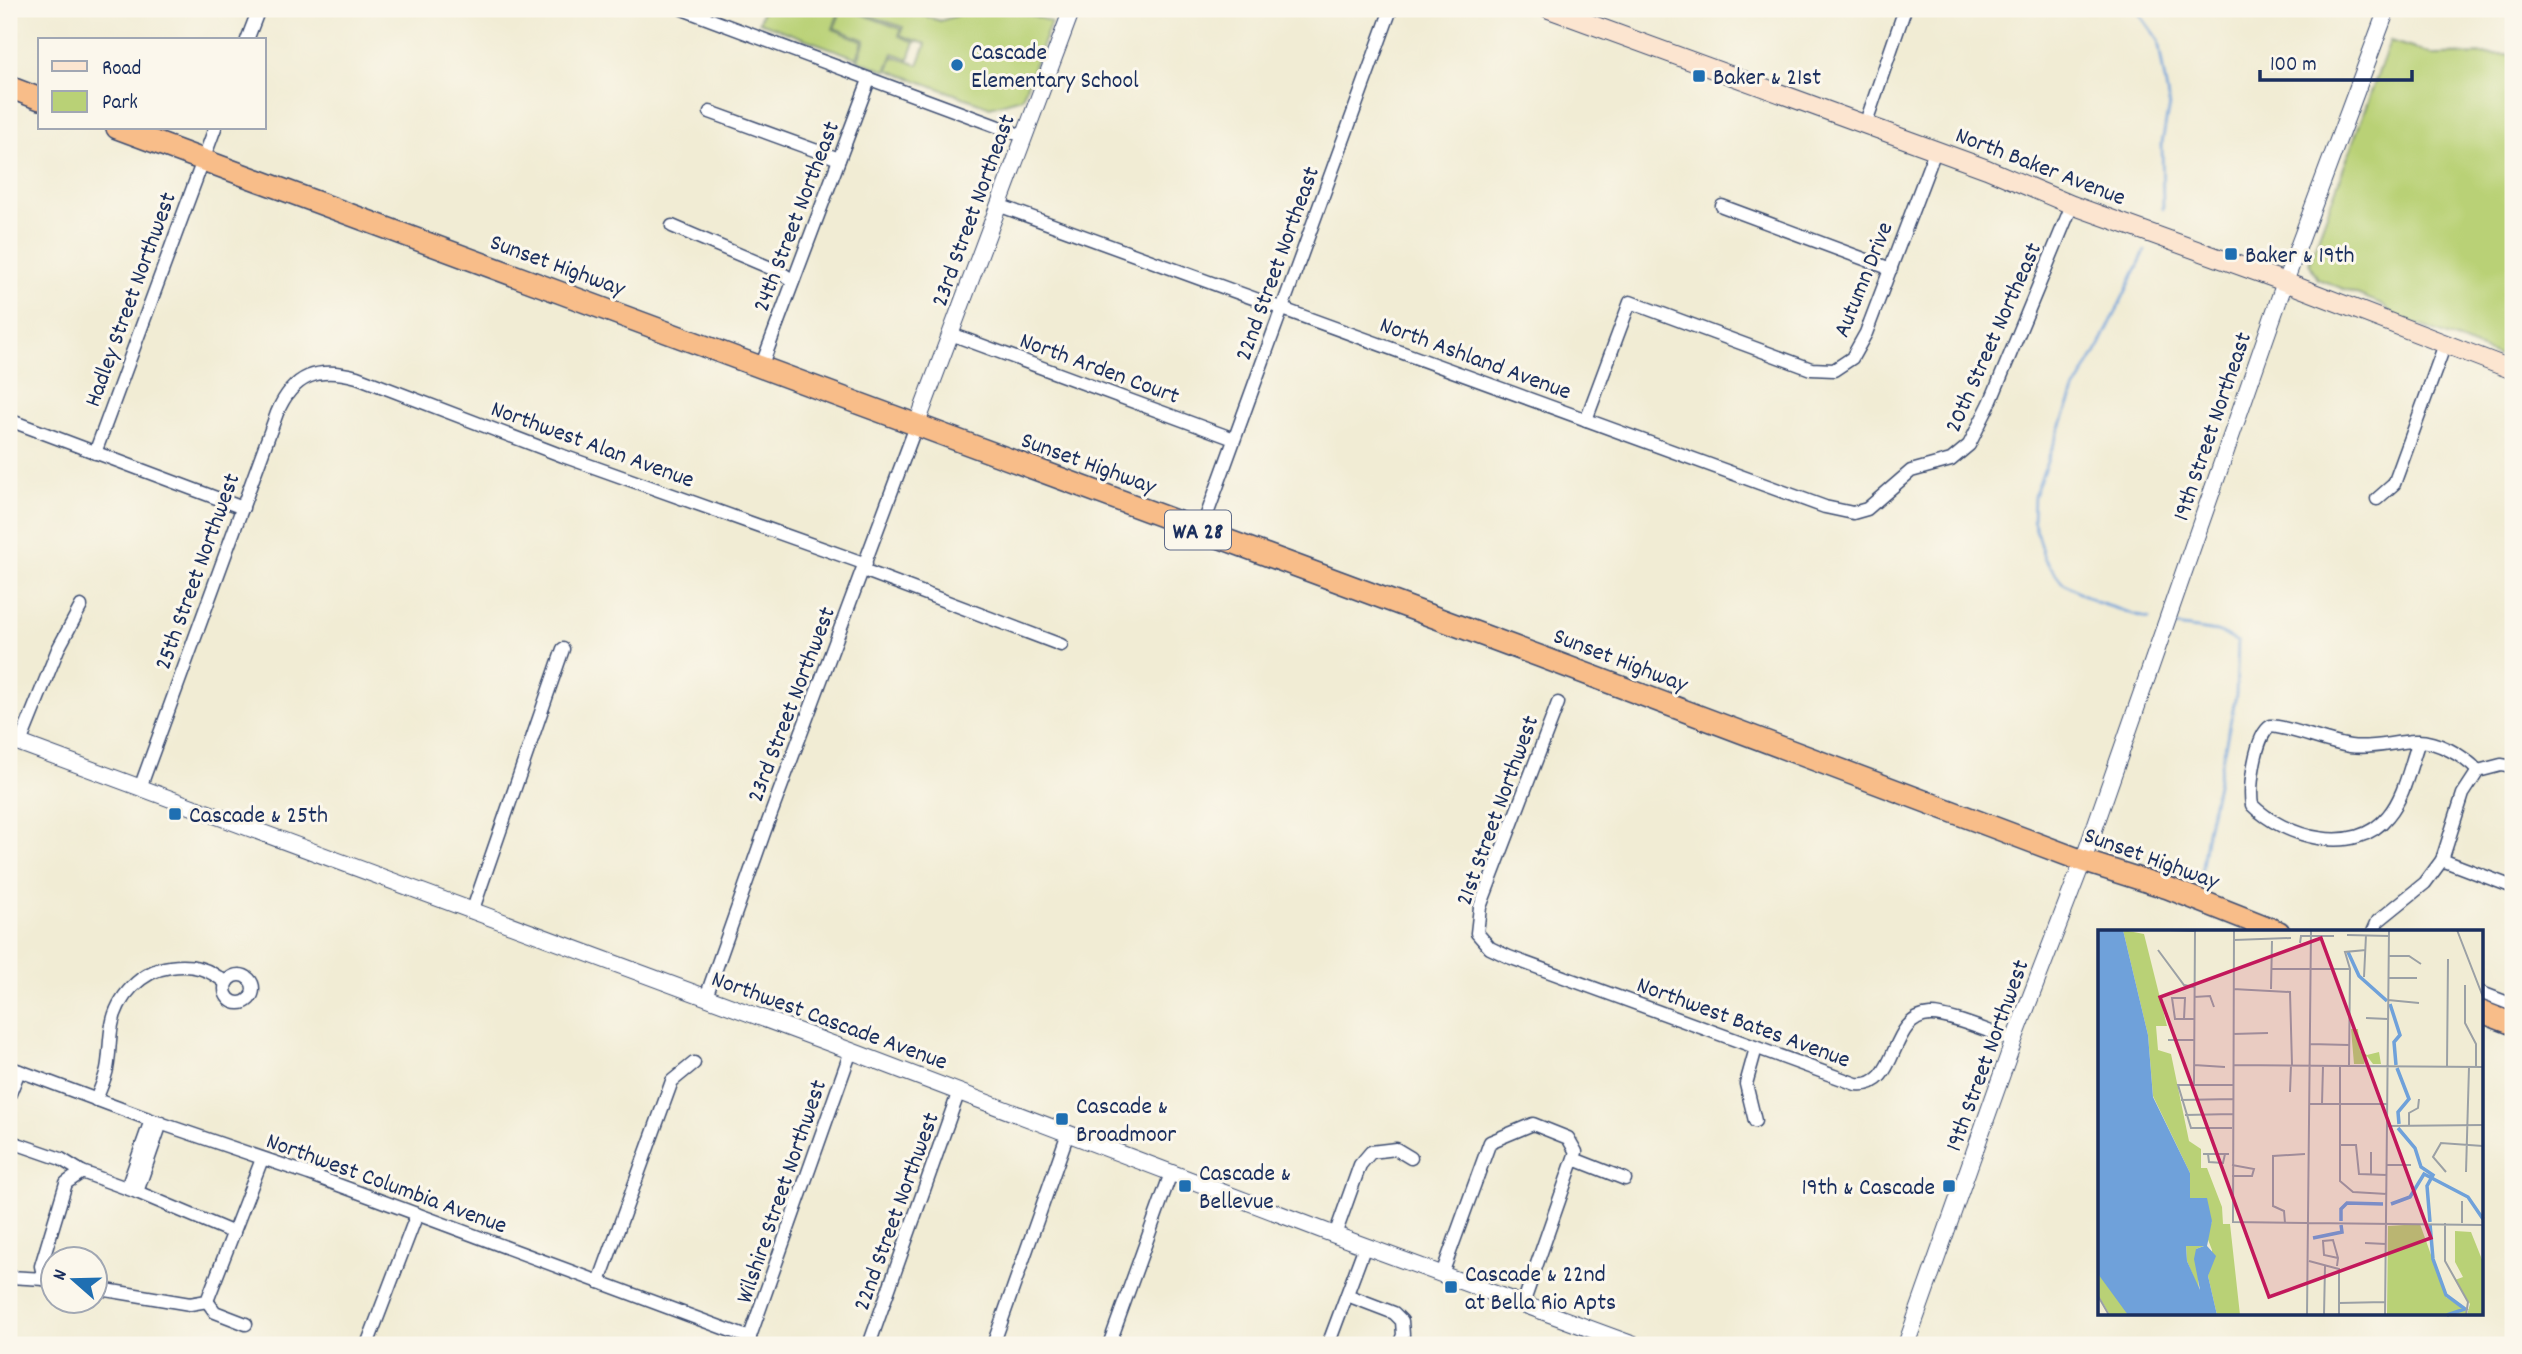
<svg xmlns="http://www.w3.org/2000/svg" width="2522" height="1354" font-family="Dekko,sans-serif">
  <rect width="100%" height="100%" fill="#fbf7ec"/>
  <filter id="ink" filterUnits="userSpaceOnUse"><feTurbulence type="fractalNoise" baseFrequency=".0143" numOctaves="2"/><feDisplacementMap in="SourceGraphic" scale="14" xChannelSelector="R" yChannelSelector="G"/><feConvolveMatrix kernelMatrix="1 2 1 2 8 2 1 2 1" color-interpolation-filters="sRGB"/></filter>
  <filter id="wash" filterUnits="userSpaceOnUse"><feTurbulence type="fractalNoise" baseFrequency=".00686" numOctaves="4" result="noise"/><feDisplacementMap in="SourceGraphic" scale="28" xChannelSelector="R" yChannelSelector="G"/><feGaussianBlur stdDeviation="1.57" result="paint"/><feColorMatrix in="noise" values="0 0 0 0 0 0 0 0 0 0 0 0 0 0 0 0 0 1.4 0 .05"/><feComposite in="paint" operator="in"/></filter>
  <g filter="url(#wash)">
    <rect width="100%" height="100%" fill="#f1ecd4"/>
    <g fill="#b9d176" stroke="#6a806a" stroke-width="2">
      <path d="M763,9H840L833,29L863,41L857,58L759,22Z"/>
      <path d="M842,9H848L901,29L899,36L915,42L909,59L893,53L886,71L858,60L865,40L834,28Z"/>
      <path d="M851,9H904L940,21L956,16L964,9H1015L1051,22L1022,98L990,107L888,70L893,56L918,65L926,44L900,35L903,27Z"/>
      <path d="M2390,41L2434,55L2513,54V361L2395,316L2382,304L2318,279L2309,263Z"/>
    </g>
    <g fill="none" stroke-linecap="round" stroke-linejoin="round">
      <g stroke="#6fa1da" stroke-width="2.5">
        <path d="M2136,9L2158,40L2169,105L2162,143L2163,209"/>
        <path d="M2145,251L2100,345L2074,391L2034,496L2033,520L2044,558L2062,582L2096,602L2149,619"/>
        <path d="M2176,626L2218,632L2238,642L2236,695L2207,831L2201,874"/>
      </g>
    </g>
  </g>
  <g filter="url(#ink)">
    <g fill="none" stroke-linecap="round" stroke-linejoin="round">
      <g stroke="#3b4b70" stroke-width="15">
        <g id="minor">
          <path d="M682,9L1023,136"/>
          <path d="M247,40L259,9"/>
          <path d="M710,112L839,159"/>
          <path d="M1865,125L1905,9"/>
          <path d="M998,205L1825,507L1853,513L1867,509L1911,471L1951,460L1969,445L1990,403L2072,205"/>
          <path d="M1722,206L1891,269"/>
          <path d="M672,226L780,272L793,281"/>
          <path d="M951,334L1234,439"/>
          <path d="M761,367L869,80"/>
          <path d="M9,420L243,508"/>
          <path d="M1586,420L1630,302L1811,369L1834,370L1852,358L1866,333L1935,151"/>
          <path d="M95,453L215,128"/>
          <path d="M2377,499L2394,484L2445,344"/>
          <path d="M1201,531L1391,9"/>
          <path d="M863,570L1061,645"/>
          <path d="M1558,703L1480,907L1477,933L1490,948L1509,957L1856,1084C1900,1090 1887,1017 1930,1015C1949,1014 1994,1034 2014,1040"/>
          <path d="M2419,741C2410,765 2405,796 2388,816C2355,858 2284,837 2252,805C2249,788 2255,735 2271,726C2298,729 2323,742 2350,746C2373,749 2393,742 2415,741C2437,740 2464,756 2478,771"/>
          <path d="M20,743L58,649L81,606"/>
          <path d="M140,788L277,413C293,375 318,366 357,377L563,456L866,564"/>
          <path d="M2442,860L2513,887"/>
          <path d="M472,912L563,649"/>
          <path d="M2373,932L2378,921L2425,883L2442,860L2463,794L2478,771L2501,765L2513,767"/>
          <circle cx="239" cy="989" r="14"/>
          <path d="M2482,993L2513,1005"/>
          <path d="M706,997L765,830L916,426"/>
          <path d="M9,1067L151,1120L309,1174L750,1338"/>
          <path d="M9,1096L19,1071"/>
          <path d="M96,1100C100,1089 105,1079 107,1069C110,1054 109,1039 112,1025C117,997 141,971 170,967C193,964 208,968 226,983"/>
          <path d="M1755,1121L1746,1084L1756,1048"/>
          <path d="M9,1141L61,1159L82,1172"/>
          <path d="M1574,1159L1625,1179"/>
          <path d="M127,1188L151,1120"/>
          <path d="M137,1192L161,1123"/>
          <path d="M1335,1235L1360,1165L1371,1152L1396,1149L1411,1158"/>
          <path d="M1442,1274L1490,1142L1533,1124L1568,1138L1576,1152L1523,1304"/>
          <path d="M9,1277L44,1279"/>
          <path d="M52,1280L44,1279L41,1266L66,1183L82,1172L137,1192L234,1233"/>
          <path d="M599,1282L672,1081L694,1063"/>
          <path d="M94,1288L190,1304L207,1301L262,1159"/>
          <path d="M1347,1295L1394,1313L1402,1321L1403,1335L1399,1345"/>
          <path d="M207,1301L215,1312L246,1324"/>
          <path d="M367,1345L417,1214"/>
          <path d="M747,1345L851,1051"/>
          <path d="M869,1345L959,1091"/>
          <path d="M993,1345L1068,1133"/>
          <path d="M1109,1345L1171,1173"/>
          <path d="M1328,1345L1365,1246"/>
        </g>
      </g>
      <g stroke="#3b4b70" stroke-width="18">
        <g id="tertiary">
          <path d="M916,426L1072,9"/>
          <path d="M9,739L851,1051L1335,1235L1634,1345"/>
          <path d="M1906,1345L2014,1040L2083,861L2285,282L2387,9"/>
        </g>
      </g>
      <g stroke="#3b4b70" stroke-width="20">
        <path id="secondary" d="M1549,9L1987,169L2072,205L2285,282L2513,370"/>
      </g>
      <g stroke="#3b4b70" stroke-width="24">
        <g id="trunk">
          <path d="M9,87L40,99"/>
          <path d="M117,128L1539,656L2083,861L2168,888L2279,932"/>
          <path d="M2482,1012L2513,1024"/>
        </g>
      </g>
      <use href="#minor" stroke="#fff" stroke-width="12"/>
      <use href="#tertiary" stroke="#fff" stroke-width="16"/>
      <use href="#secondary" stroke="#fce5d0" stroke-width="18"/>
      <use href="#trunk" stroke="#f8bd89" stroke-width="21"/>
    </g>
  </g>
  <g fill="#1f6fb2" stroke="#fbf7ec" stroke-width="2.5">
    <circle cx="957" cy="65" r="7"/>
    <rect x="1692" y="69" width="14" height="14" rx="3.5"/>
    <rect x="2224" y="247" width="14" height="14" rx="3.5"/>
    <rect x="168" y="807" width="14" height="14" rx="3.5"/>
    <rect x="1055" y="1112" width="14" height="14" rx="3.5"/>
    <rect x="1178" y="1179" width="14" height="14" rx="3.5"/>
    <rect x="1942" y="1179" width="14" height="14" rx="3.5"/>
    <rect x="1444" y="1280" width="14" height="14" rx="3.5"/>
  </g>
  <g text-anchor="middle" stroke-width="6" stroke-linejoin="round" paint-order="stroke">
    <rect fill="#fbf7ec" stroke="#5e6b89" stroke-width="2" x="1165" y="510.5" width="66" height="39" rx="5"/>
    <g font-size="23" font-weight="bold" fill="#1b2f5e">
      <text x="1198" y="538">WA 28</text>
    </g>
    <g font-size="24" fill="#1b2f5e" stroke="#fbf7ec" text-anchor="start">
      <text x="971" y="59">Cascade<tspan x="971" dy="28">Elementary School</tspan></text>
      <text x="1713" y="84">Baker &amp; 21st</text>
      <text x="2245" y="262">Baker &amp; 19th</text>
      <text x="189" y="822">Cascade &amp; 25th</text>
      <text x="1076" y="1113">Cascade &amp;<tspan x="1076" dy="28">Broadmoor</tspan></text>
      <text x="1199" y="1180">Cascade &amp;<tspan x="1199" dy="28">Bellevue</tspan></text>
      <text x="1935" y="1194" text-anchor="end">19th &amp; Cascade</text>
      <text x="1465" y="1281">Cascade &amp; 22nd<tspan x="1465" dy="28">at Bella Rio Apts</tspan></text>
    </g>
    <g font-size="24" fill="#1b2f5e" stroke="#fbf7ec">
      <text transform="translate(2041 165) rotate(21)" y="8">North Baker Avenue</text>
      <text transform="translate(972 210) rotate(-70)" y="8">23rd Street Northeast</text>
      <text transform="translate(795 216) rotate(-69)" y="8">24th Street Northeast</text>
      <text transform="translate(1276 263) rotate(-70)" y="8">22nd Street Northeast</text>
      <text transform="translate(558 264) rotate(20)" y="8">Sunset Highway</text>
      <text transform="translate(1862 279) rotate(-68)" y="8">Autumn Drive</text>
      <text transform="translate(129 299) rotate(-70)" y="8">Hadley Street Northwest</text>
      <text transform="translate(1992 337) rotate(-66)" y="8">20th Street Northeast</text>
      <text transform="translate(1476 357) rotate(20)" y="8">North Ashland Avenue</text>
      <text transform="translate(1100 367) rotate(20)" y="8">North Arden Court</text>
      <text transform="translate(2211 426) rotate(-71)" y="8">19th Street Northeast</text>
      <text transform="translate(593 443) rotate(20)" y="8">Northwest Alan Avenue</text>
      <text transform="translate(1089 462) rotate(20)" y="8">Sunset Highway</text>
      <text transform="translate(196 571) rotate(-70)" y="8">25th Street Northwest</text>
      <text transform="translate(1621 659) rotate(21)" y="8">Sunset Highway</text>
      <text transform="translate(790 704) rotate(-69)" y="8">23rd Street Northwest</text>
      <text transform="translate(1496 810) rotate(-70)" y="8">21st Street Northwest</text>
      <text transform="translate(2152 857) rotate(20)" y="8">Sunset Highway</text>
      <text transform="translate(830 1019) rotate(20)" y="8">Northwest Cascade Avenue</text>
      <text transform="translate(1744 1021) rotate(20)" y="8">Northwest Bates Avenue</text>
      <text transform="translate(1986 1055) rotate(-70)" y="8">19th Street Northwest</text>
      <text transform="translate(387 1182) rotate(20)" y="8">Northwest Columbia Avenue</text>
      <text transform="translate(780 1191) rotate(-71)" y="8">Wilshire Street Northwest</text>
      <text transform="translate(895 1211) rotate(-70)" y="8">22nd Street Northwest</text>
    </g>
  </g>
  <g transform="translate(2098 930)">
    <rect width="385" height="385" fill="#f1ecd4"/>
    <path d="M25,0L46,4L69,96H58L60,120L73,124L91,211L103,219V238H109L124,277L125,294H132L142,385H119L110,346L114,320L109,307L114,291L92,268V243L55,166L50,105ZM253,99H260L262,121L269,125L281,122L283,134H275L269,126L266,134H256ZM322,294L348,367L369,381L367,385H289L290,296ZM357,301L373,302L385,332V385H369L372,374L357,350L365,347L357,332ZM88,315L106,316L98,319L101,360L89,331ZM0,344L21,368L30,385H12L0,365Z" fill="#b9d176"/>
    <path d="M0,0H25L50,105L55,167L92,243V268H109L114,291L109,316L118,326L110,346L119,385H30L0,344ZM88,316H106L98,319L96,329L102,360L89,331Z" fill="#6fa1da" fill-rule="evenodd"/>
    <path fill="none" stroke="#6fa1da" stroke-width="3.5" d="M250,22L261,46L289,71M292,74L302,105L296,112L298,135M299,138L311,169L300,182L301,194M300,198L317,218L323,237L335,245L329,256L332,292M293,274L312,267L326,244L370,267L385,289M243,291V279L249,273L285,274M332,294L335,329L348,365L367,379L349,385M215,308L244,302L243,295"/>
    <path fill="none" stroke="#9ba0a5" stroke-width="2" d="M72,0L97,1M136,0L135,292L385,295M359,0L385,67M249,5L291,6M136,10L193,8M202,13L203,6H236M60,20L86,55L96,57M291,26H311L323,34M173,39H252M266,47L268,5M291,48H319M367,55V93L378,114V137M135,59L192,62L194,135M173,59L174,11M96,67L112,66L116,77M290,70L321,73M268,88L290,89M86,89L87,68H74L77,89H96M135,104L170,103M70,110H97M212,114L251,115M96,135L127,137M135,135L385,137M242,136V251L255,262L289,264M251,136L252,39L247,22L268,20M349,137L350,29M96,155L97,0M192,162L193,135M83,170L135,169M212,174H289M224,174L225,136M87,185L135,184M289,196L385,195M311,196V183L320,178L321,169M134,198H93L80,155H135M242,215H258L261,244L289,245M105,224H131M110,224L111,232L125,233L127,224M289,235H313M348,242L335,227L343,213L385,216M368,242L371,137M273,245V222M134,246H154L156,239L134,235M187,293L186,281L175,276V226L207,224M347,293V331L370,372L368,385M364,293V271M267,313L288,314M211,331L241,339V385M239,336L240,328L235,310L225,311L226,325L240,328M0,366L11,385M241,373L287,372M209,385L213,0M226,385L227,336M287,385L291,0"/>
    <path fill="#c2185b" fill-opacity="0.15" stroke="#c2185b" stroke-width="3.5" d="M223,8L333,308L171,367L62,67Z"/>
    <rect width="385" height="385" fill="none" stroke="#1b2f5e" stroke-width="3.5"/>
  </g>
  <rect width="2522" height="1354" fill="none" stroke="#fbf7ec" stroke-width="35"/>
  <rect x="38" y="38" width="228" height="91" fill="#fbf7ec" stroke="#a1a7b3" stroke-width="2"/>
  <rect x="52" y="61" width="35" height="10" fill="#fce5d0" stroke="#a1a7b3" stroke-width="2"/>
  <text x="102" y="74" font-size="21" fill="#1b2f5e">Road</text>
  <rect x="52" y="91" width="35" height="21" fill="#b9d176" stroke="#a1a7b3" stroke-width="2"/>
  <text x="102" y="108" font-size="21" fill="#1b2f5e">Park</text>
  <g transform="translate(74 1280) rotate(290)"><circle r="33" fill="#fbf7ec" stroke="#a1a7b3" stroke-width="2"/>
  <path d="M0-5L12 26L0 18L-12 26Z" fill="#1f6fb2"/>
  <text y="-10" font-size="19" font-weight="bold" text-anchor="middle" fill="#1b2f5e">N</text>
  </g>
  <path d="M2260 70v10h152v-10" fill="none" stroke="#1b2f5e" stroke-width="3.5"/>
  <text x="2270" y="70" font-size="21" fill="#1b2f5e" stroke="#fbf7ec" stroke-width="5" paint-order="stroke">100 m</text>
</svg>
